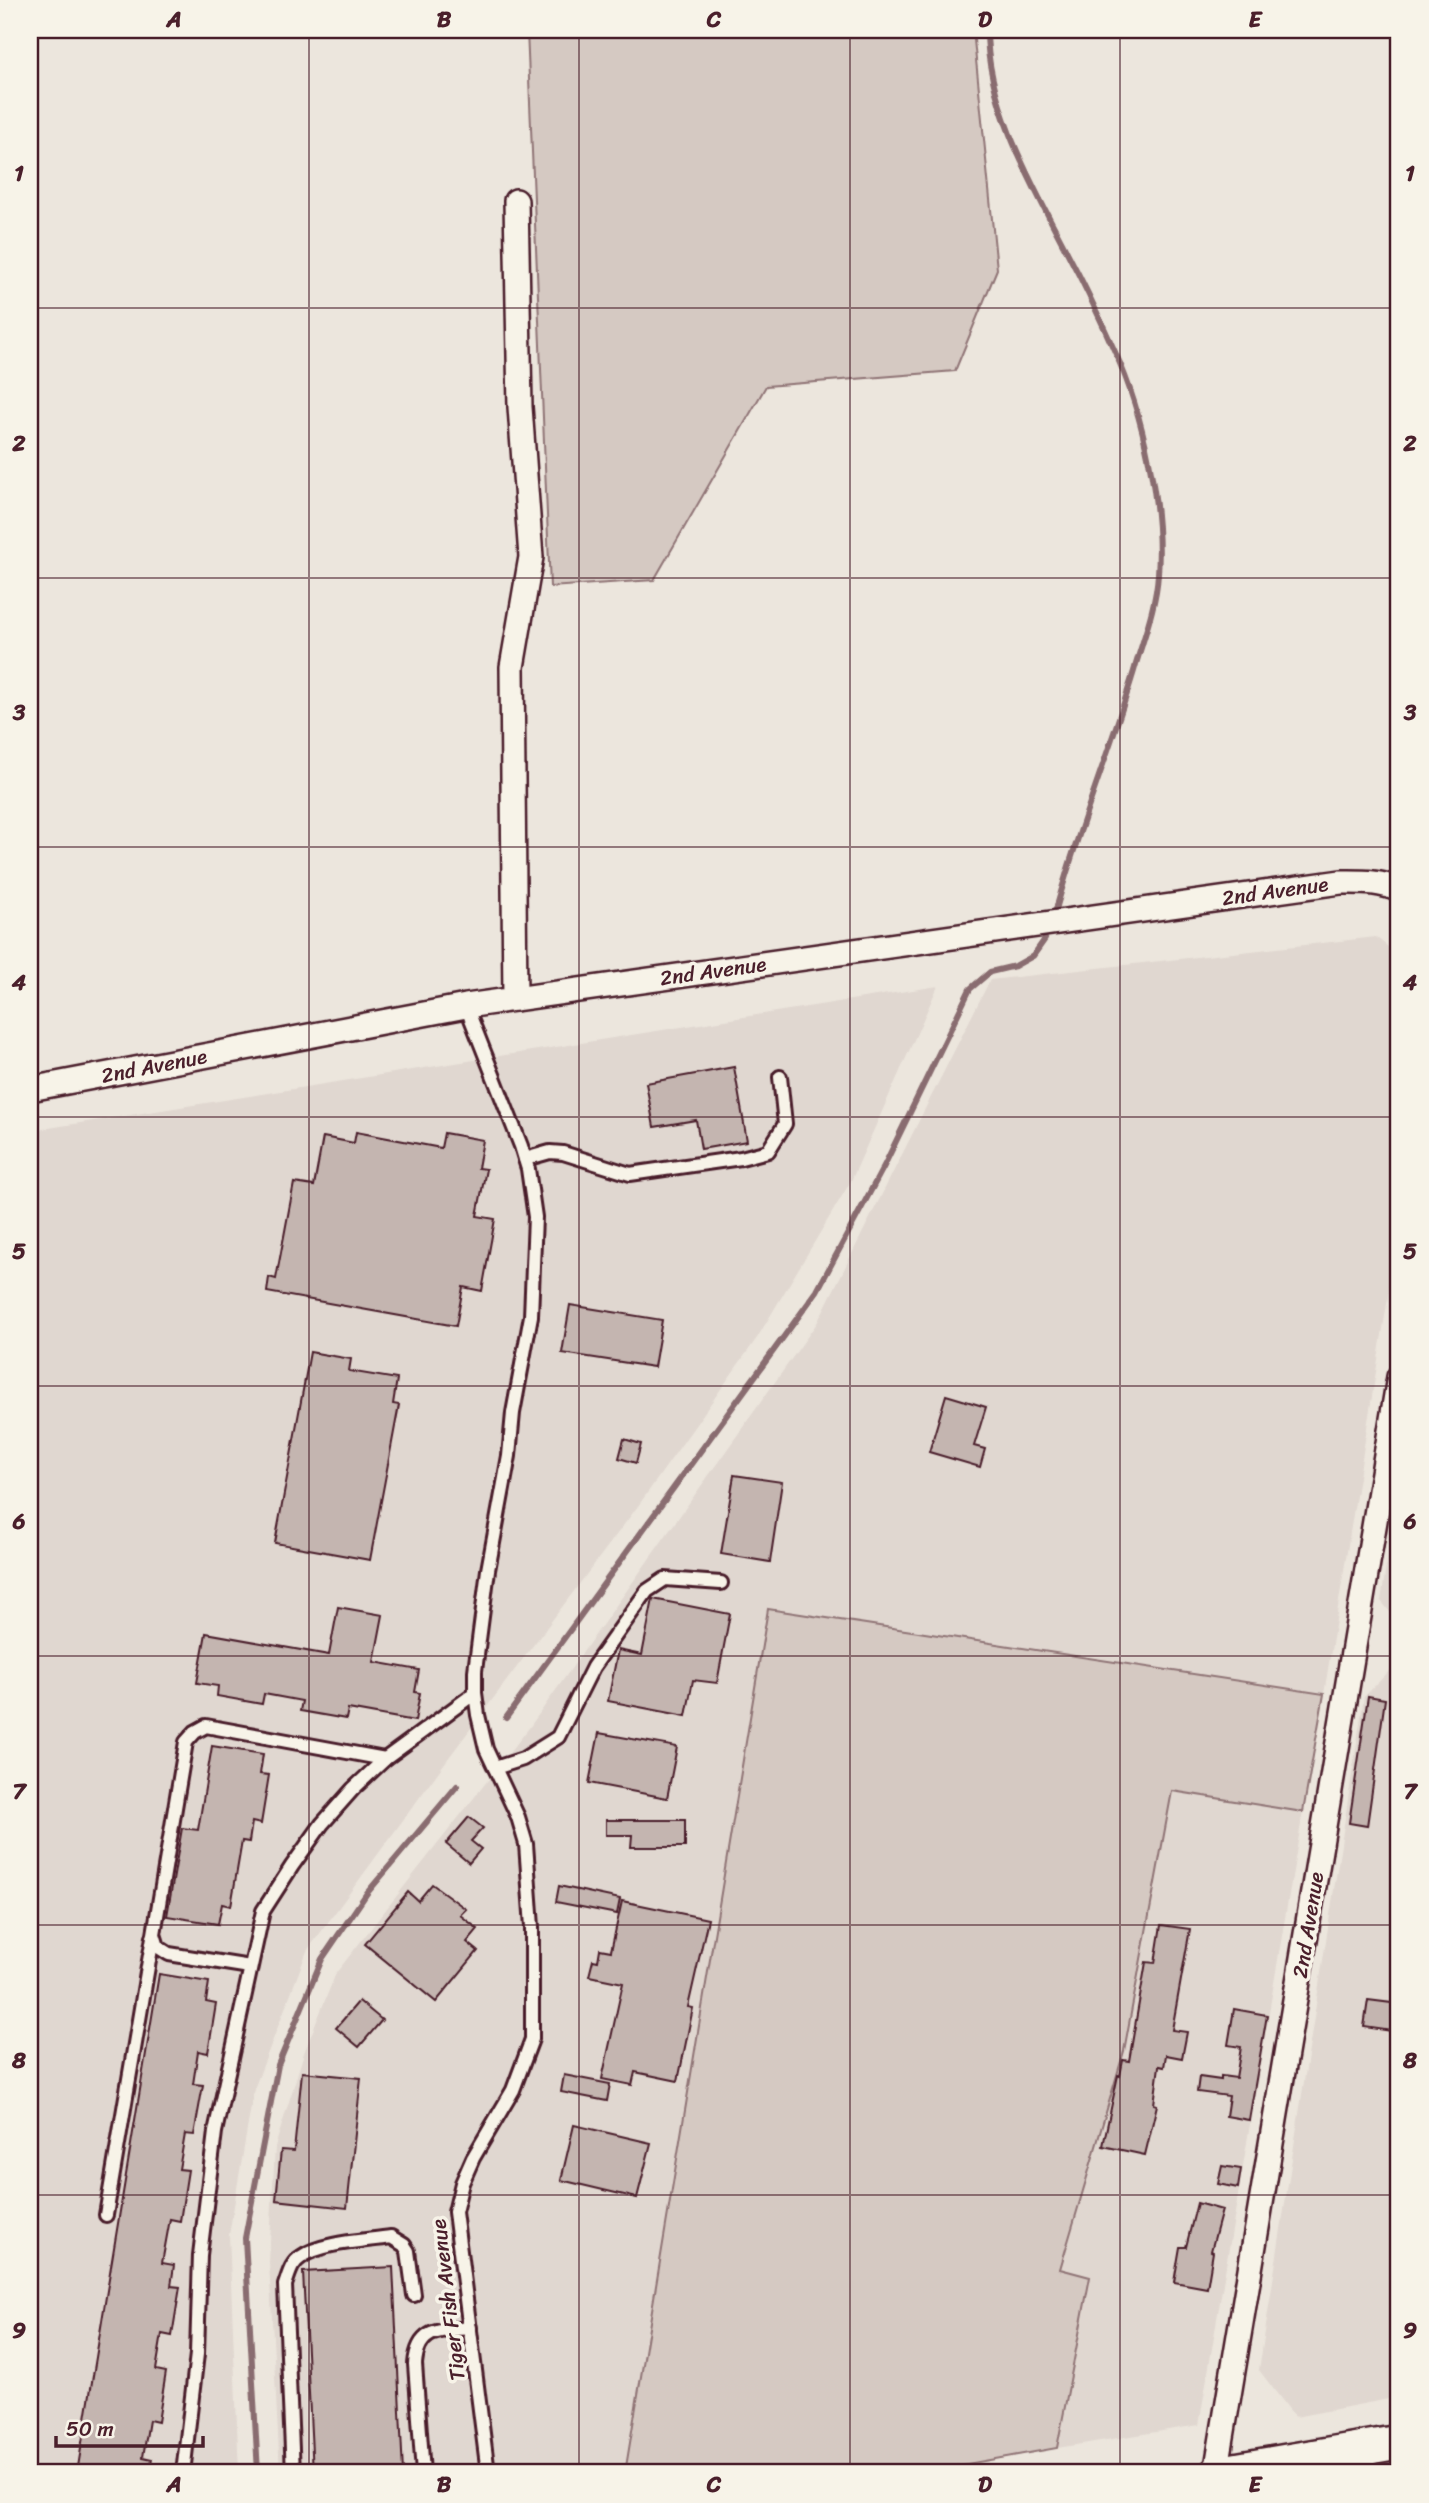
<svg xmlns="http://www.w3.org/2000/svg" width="1429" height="2503" font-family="Sriracha,sans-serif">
  <rect width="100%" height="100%" fill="#ece6dd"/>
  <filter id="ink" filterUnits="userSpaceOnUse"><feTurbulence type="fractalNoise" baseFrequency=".0143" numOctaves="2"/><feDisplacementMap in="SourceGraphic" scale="14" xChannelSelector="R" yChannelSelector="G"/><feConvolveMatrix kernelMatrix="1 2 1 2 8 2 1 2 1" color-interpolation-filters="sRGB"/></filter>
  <g filter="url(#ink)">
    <g fill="#e0d7d0">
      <path d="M1376,937L1399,956V1229L1324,1694L769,1609L625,2473H280L269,2262L275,2147L304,2053L336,1973L529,1728L817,1323L990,980Z"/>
      <path d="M938,986L851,1181L757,1338L638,1506L447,1760L307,1951L254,2089L229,2235L239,2473H30V1131Z"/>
      <path d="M1399,1480V1623L1381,1601Z"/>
      <path d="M1399,1661V2397L1295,2417L1259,2370L1364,1697Z"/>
      <path d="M1172,1791L1303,1812L1199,2425L1057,2448L1089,2277L1060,2269L1124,2051Z"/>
    </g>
    <g fill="#d5c9c2" stroke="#907476" stroke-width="2">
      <path d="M527,30H973L997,269L955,371L766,386L654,580L550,587Z"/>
      <path d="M768,1609L1324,1694L1303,1812L1172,1791L1124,2051L1060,2269L1090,2277L1057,2448L917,2473H625Z"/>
    </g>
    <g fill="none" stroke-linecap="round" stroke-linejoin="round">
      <g stroke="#896c6f" stroke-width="6">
        <path d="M987,30C987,106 1033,186 1067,252C1084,284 1100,318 1115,352C1143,413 1163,507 1158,574C1156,607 1143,639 1134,671C1109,754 1076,833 1054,917"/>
        <path d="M506,1718L817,1291L884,1166L970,989L990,972L1015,966L1033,956L1045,939"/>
        <path d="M258,2473L245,2238L278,2065L322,1959L367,1893L457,1786"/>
      </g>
    </g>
    <g fill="#c4b5b0" stroke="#4a1f2b" stroke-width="2">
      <path d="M734,1067L747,1141L701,1149L696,1120L654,1127L646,1083Z"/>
      <path d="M356,1132L441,1148L444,1133L483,1140L478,1168L486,1169L477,1216L495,1219L482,1291L463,1287L456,1326L267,1292L269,1277L276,1279L294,1183L314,1186L323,1137L354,1143Z"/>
      <path d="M570,1305L662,1320L654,1367L562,1353Z"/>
      <path d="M310,1352L351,1359L349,1371L397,1379L393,1404L399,1405L370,1560L275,1543Z"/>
      <path d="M946,1395L986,1407L974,1446L985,1449L980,1467L929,1452Z"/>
      <path d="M624,1439L641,1444L636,1463L619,1458Z"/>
      <path d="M734,1475L782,1482L770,1562L721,1554Z"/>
      <path d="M653,1599L730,1614L717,1683L693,1680L686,1716L608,1701L618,1650L642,1655Z"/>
      <path d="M338,1607L383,1615L374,1662L419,1670L415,1692L420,1693L415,1721L348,1709L346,1719L300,1711L302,1701L264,1694L262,1704L217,1696L218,1686L197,1683L206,1633L329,1655Z"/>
      <path d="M1368,1696L1385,1699L1367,1826L1349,1823Z"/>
      <path d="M599,1733L677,1747L667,1798L589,1783Z"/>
      <path d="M212,1746L263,1754L260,1774L269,1775L261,1824L252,1822L249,1842L242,1841L231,1906L222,1904L218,1924L167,1916L182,1828L198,1830Z"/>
      <path d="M469,1817L483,1828L471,1841L481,1849L469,1863L446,1844Z"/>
      <path d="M606,1820H685V1847H631L632,1835H606Z"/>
      <path d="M432,1884L466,1909L460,1915L478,1929L467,1942L478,1951L436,2002L365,1944L408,1892L418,1901Z"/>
      <path d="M559,1886L620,1899L617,1914L556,1902Z"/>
      <path d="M622,1901L708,1919L688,2007L693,2008L678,2081L635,2072L632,2085L602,2079L623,1983L589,1976L593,1960L598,1961L600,1949L611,1951Z"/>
      <path d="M1161,1925L1190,1929L1172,2030L1187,2032L1182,2058L1166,2055L1164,2067L1159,2066L1154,2104L1157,2105L1145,2155L1103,2146L1118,2075L1120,2076L1123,2060L1129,2061L1146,1962L1155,1963Z"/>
      <path d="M159,1974L209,1982L206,2002L216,2004L208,2053L198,2051L193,2084L203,2085L194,2135L185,2134L179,2169L188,2170L180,2221L170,2219L162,2263L174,2265L171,2286L180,2287L172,2336L162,2334L156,2370L166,2372L158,2422L149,2420L143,2457L152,2459L149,2473H77Z"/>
      <path d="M1368,2000L1399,2004V2032L1364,2027Z"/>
      <path d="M359,2001L382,2020L359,2047L336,2028Z"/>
      <path d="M1234,2009L1267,2015L1249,2120L1226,2116L1229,2096L1197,2092L1199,2077L1221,2080V2076L1236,2078L1241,2047L1228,2045Z"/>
      <path d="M302,2072L361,2078L347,2208L276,2200L281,2150L294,2151Z"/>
      <path d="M564,2075L610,2084L607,2101L561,2092Z"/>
      <path d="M574,2125L651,2143L637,2198L561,2180Z"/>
      <path d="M1222,2166L1241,2169L1238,2188L1218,2184Z"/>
      <path d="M1197,2203L1222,2210L1211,2251L1213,2252L1207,2288L1174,2282L1180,2247H1186Z"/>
      <path d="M393,2267L403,2473H313L303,2272Z"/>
    </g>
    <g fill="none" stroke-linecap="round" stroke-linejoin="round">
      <g stroke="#4a1f2b" stroke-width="18">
        <g id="lane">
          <path d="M466,1006L521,1146L528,1169L535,1217L531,1316L513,1413L509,1456L488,1570L475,1671V1693L478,1715L486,1749L518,1817L526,1844L532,1927V2039L513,2090L473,2158L462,2183L455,2212L488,2473"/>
          <path d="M525,1159L550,1152L563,1153L630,1174L741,1158L768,1151L785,1124L780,1077"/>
          <path d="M495,1768L523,1759L558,1737L593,1667L647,1591L665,1579L721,1583"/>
          <path d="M250,1967L169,1954L158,1947L154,1934L186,1742L195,1732L206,1726L385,1759"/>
          <path d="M106,2215L153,1937"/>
          <path d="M183,2473L197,2354L200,2255L215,2132L263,1911L292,1866L322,1824L353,1789L385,1759L475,1693"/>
          <path d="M293,2473L285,2285C289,2274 291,2263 301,2257C321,2242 366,2241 391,2237L404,2245L408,2251L414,2295"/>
          <path d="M423,2473L415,2364C418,2328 439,2331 470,2328"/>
        </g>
      </g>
      <g stroke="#4a1f2b" stroke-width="28">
        <g id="street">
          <path d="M515,999L512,667L531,557L520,407L516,201"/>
          <path d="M30,1089L466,1006L1341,882C1361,882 1380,881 1399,890"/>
          <path d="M1216,2473L1399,1377"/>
        </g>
      </g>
      <g stroke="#4a1f2b" stroke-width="38">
        <path id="secondary" d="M1217,2473L1399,2442"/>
      </g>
      <use href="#lane" stroke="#f7f3e8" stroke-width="12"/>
      <use href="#street" stroke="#f7f3e8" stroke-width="23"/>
      <use href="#secondary" stroke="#f7f3e8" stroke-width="33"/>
    </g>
  </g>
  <path fill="none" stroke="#4a1f2b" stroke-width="2" stroke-opacity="0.55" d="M309,30V2473M579,30V2473M850,30V2473M1120,30V2473M30,308H1399M30,578H1399M30,847H1399M30,1117H1399M30,1386H1399M30,1656H1399M30,1925H1399M30,2195H1399"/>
  <g text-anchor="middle" stroke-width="7" stroke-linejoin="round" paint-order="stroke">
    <g font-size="21" fill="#4a1f2b" stroke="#f7f3e8">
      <text transform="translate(1275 891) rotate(-8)" y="7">2nd Avenue</text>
      <text transform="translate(713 971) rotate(-8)" y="7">2nd Avenue</text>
      <text transform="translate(154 1066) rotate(-11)" y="7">2nd Avenue</text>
      <text transform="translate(1308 1925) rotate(-81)" y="7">2nd Avenue</text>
      <text transform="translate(448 2300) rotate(-97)" y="7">Tiger Fish Avenue</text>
    </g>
  </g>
  <rect width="1429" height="2503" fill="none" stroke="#f7f3e8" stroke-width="77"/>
  <path d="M56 2436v10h147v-10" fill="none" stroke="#4a1f2b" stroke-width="3.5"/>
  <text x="66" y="2436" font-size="21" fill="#4a1f2b" stroke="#f7f3e8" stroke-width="5" paint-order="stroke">50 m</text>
  <rect x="38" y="38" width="1352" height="2426" fill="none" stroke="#4a1f2b" stroke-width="2.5"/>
  <g font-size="23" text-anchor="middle" font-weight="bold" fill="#4a1f2b">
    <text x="174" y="27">A</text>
    <text x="444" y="27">B</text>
    <text x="714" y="27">C</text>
    <text x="985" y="27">D</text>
    <text x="1255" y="27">E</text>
    <text x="19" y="181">1</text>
    <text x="1410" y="181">1</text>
    <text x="19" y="451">2</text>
    <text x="1410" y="451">2</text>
    <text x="19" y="720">3</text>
    <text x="1410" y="720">3</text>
    <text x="19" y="990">4</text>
    <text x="1410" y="990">4</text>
    <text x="19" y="1259">5</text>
    <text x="1410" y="1259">5</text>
    <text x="19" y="1529">6</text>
    <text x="1410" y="1529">6</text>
    <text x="19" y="1799">7</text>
    <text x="1410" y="1799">7</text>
    <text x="19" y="2068">8</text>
    <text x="1410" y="2068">8</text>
    <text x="19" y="2338">9</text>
    <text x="1410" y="2338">9</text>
    <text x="174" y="2492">A</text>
    <text x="444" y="2492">B</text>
    <text x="714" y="2492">C</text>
    <text x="985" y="2492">D</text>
    <text x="1255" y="2492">E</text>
  </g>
</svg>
